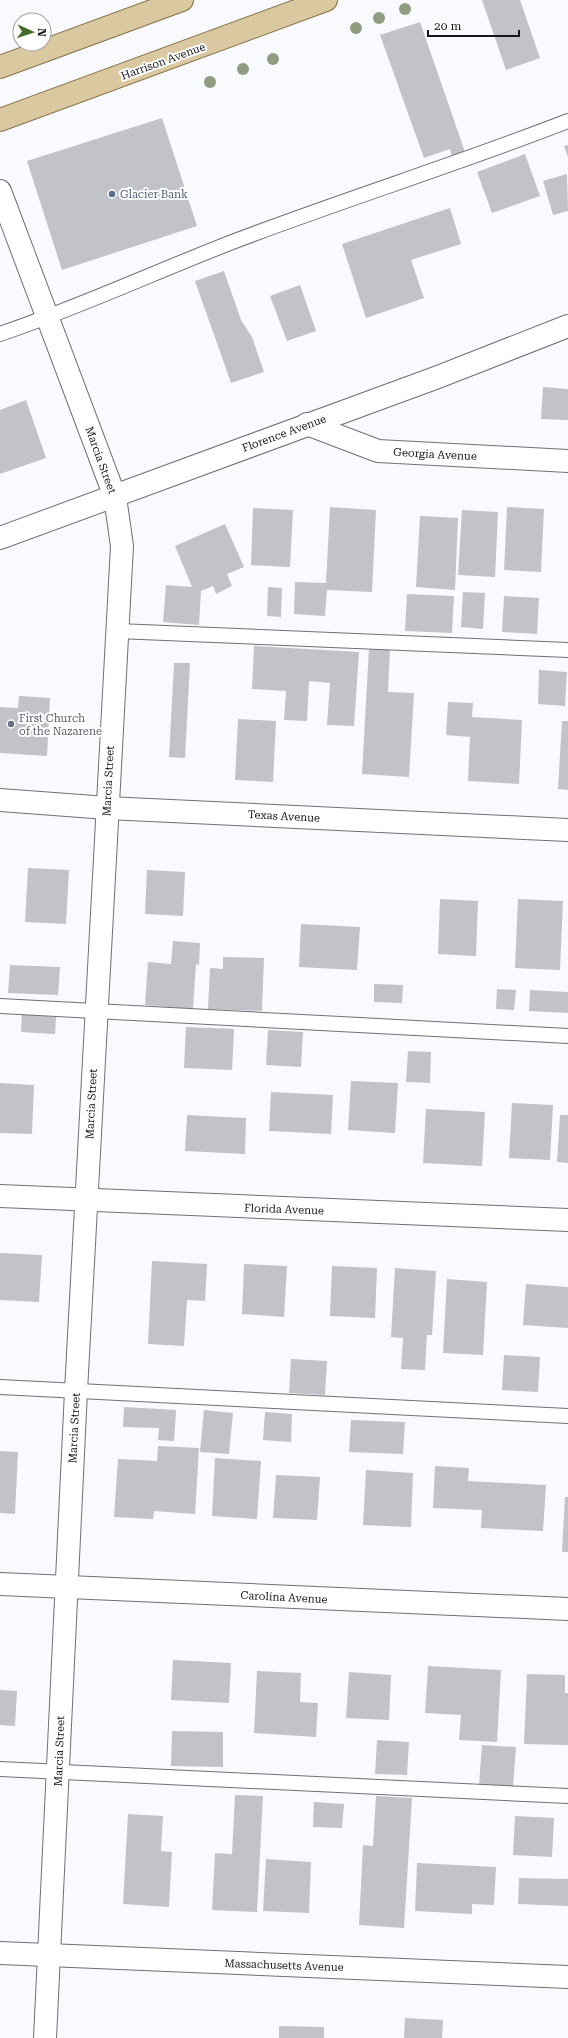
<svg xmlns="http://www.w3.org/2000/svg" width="568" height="2038" font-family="'Roboto Serif',serif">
  <rect width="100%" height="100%" fill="#f9fafe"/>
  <g fill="#c1c3c9">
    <path d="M482,0H520L540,58L506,70Z"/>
    <path d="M420,22L465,152L452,157L450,149L424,158L380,35Z"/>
    <path d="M162,118L197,226L62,270L27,161Z"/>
    <path d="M568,145V157L564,146Z"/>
    <path d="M525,154L540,196L492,213L477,172Z"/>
    <path d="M567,174L568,211L553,215L543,181Z"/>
    <path d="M450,208L461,244L411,260L424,298L366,318L342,244Z"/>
    <path d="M224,271L241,320L252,337L264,372L231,383L195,281Z"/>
    <path d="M300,285L316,331L287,341L270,296Z"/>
    <path d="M543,387L568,389V420L541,419Z"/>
    <path d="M26,400L46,458L0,474V410Z"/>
    <path d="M330,507L376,510L372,592L327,590L325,616L294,614L295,582L326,583Z"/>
    <path d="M507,507L544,509L541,572L504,570Z"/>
    <path d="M253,508L293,510L290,567L251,565Z"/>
    <path d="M462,510L498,512L495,577L458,575Z"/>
    <path d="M420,516L458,518L455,590L416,587Z"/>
    <path d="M225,524L244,567L227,574L232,586L216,594L213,586L201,591L199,625L163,622L166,585L192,587L175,546Z"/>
    <path d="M268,587L282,588L281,617L267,616Z"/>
    <path d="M463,592L485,593L483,629L461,627Z"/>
    <path d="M407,594L454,596L452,633L405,631Z"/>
    <path d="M504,596L539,598L537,634L502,632Z"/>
    <path d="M254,646L359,652L354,726L327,725L330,683L309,681L307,721L284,720L286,691L252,689Z"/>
    <path d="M369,648L390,650L388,692L414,693L409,777L362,774Z"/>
    <path d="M174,663H190L185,758L169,757Z"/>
    <path d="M539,670L567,672L565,706L538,704Z"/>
    <path d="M19,696L50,698L47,756L0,753V707L18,708Z"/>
    <path d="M448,702L473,703L472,717L522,720L519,784L468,781L470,737L446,735Z"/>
    <path d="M238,719L276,721L273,782L235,780Z"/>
    <path d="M562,721H568V790L558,789Z"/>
    <path d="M28,868L69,870L66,924L25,922Z"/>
    <path d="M147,870L185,872L183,916L145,914Z"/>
    <path d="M440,899L478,901L476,956L438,954Z"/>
    <path d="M518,899L563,901L560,970L515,968Z"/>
    <path d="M301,924L360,927L357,970L299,967Z"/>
    <path d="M173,941L200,943L199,965L196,964L193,1009L145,1005L148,962L171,964Z"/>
    <path d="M223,957L264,958L262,1011L208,1009L210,968L223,969Z"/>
    <path d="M10,965L60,967L58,995L8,993Z"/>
    <path d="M374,984L403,985L402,1003L374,1002Z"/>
    <path d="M497,989L516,990L514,1010L496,1009Z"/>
    <path d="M530,990L568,992V1013L529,1011Z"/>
    <path d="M22,1014L56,1017L55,1034L21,1032Z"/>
    <path d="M186,1027L234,1029L232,1070L184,1068Z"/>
    <path d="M268,1030L303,1032L301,1067L266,1065Z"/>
    <path d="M408,1051L431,1052L430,1083L406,1082Z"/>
    <path d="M351,1081L398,1083L395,1133L348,1130Z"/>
    <path d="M0,1083L34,1085L32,1134L0,1133Z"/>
    <path d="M271,1092L333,1095L331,1134L269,1131Z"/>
    <path d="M512,1103L553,1105L550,1160L509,1158Z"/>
    <path d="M426,1109L485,1112L482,1166L423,1163Z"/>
    <path d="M187,1115L246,1118L245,1154L185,1151Z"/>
    <path d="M560,1115H568V1163L557,1162Z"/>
    <path d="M0,1253L42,1255L39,1302L0,1300Z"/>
    <path d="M152,1261L207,1264L205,1301L187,1300L184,1346L148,1344Z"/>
    <path d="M244,1264L287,1266L284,1317L242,1314Z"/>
    <path d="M332,1266L377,1268L375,1318L330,1316Z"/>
    <path d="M395,1268L436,1271L432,1335H427L425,1370L401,1369L403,1338L391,1337Z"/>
    <path d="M447,1279L487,1282L483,1355L443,1353Z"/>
    <path d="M526,1284L568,1287V1328L523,1325Z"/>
    <path d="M504,1355L540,1357L538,1392L502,1390Z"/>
    <path d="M291,1359L327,1361L325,1395L289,1393Z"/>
    <path d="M124,1407L176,1410L174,1441L158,1440L159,1428L123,1427Z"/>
    <path d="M204,1410L233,1413L229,1454L200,1452Z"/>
    <path d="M265,1412L292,1414L291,1442L263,1440Z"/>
    <path d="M351,1420L405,1422L403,1454L349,1452Z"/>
    <path d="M158,1446L199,1448L195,1514L154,1511L153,1519L114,1517L118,1459L157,1461Z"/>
    <path d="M0,1451L18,1452L15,1514L0,1513Z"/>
    <path d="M215,1458L261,1461L257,1519L212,1516Z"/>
    <path d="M435,1466L469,1468L468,1481L546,1485L543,1531L481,1528L482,1510L433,1508Z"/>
    <path d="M366,1470L413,1473L411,1527L363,1525Z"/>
    <path d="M276,1475L320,1477L317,1520L273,1518Z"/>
    <path d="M565,1497H568V1552H562Z"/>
    <path d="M173,1660L231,1663L229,1703L171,1700Z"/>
    <path d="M428,1666L501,1670L497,1742L459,1740L461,1715L425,1713Z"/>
    <path d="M257,1671L301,1673L300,1702L318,1703L316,1737L254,1733Z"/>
    <path d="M349,1672L391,1675L389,1720L346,1718Z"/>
    <path d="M527,1674L565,1675V1693H568V1745L524,1744Z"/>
    <path d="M0,1690L17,1691L15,1726L0,1725Z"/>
    <path d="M172,1731L223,1732V1767L171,1766Z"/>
    <path d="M377,1740L409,1742L407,1775L375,1774Z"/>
    <path d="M482,1745L516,1747L513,1787L479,1785Z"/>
    <path d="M235,1795L263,1796L257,1912L212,1910L215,1853L232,1854Z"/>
    <path d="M376,1796L412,1798L404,1928L359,1925L363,1845L373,1846Z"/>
    <path d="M314,1802L344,1804L342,1828L313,1827Z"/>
    <path d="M128,1814L163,1816L161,1851L172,1852L169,1907L123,1904Z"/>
    <path d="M515,1816L554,1818L552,1857L513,1855Z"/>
    <path d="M266,1859L311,1862L309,1913L263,1911Z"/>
    <path d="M417,1863L496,1867L494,1905L472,1904V1914L415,1911Z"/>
    <path d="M519,1878L568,1879V1906L518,1904Z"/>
    <path d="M405,2018L443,2020L442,2038H404Z"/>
    <path d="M279,2026L324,2027V2038H279Z"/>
  </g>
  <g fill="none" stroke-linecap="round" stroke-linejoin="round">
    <g stroke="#6e7076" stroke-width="16">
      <g id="lane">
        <path d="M0,334C80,307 157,271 235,241C345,199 458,164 568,121"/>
        <path d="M117,631L568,650"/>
        <path d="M0,1006L568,1036"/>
        <path d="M0,1387L568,1416"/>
        <path d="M0,1769L568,1796"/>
      </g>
    </g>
    <g stroke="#6e7076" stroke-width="24">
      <g id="street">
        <path d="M0,191L115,497L122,546L76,1391L45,2038"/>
        <path d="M307,424L378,451L568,461"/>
        <path d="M0,1196L568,1220"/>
        <path d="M0,1584L568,1609"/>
        <path d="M0,1953L568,1977"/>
      </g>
    </g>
    <g stroke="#6e7076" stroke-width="24">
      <g id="secondary">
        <path d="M0,538L438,377L568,326"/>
        <path d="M0,800L107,808L568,830"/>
      </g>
    </g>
    <g stroke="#847248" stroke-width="24">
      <g id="primary">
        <path d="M0,67L182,0"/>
        <path d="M0,120L326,0"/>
      </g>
    </g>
    <use href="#lane" stroke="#fff" stroke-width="14"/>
    <use href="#street" stroke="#fff" stroke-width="22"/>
    <use href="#secondary" stroke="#fff" stroke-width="22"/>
    <use href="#primary" stroke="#d9c8a0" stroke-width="22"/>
  </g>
  <g fill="#8f9c80">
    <circle cx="405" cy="9" r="6"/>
    <circle cx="379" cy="18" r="6"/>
    <circle cx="356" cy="28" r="6"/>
    <circle cx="273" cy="59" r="6"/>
    <circle cx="243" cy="69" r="6"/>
    <circle cx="210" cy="82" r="6"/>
  </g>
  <circle fill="#5c6f8a" stroke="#fff" stroke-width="1.5" cx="112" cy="194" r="4"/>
  <circle fill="#6b7280" stroke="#fff" stroke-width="1.5" cx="11" cy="724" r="4"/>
  <g text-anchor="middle" stroke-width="4" stroke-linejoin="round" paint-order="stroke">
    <g font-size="11" fill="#171719" stroke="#fff">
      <text transform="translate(163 61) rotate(-20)" y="4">Harrison Avenue</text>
      <text transform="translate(284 433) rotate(-20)" y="4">Florence Avenue</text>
      <text transform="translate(435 454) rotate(3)" y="4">Georgia Avenue</text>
      <text transform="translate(101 460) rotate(70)" y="4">Marcia Street</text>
      <text transform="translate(108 781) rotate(-87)" y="4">Marcia Street</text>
      <text transform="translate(284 816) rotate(3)" y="4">Texas Avenue</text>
      <text transform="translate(91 1104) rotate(-87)" y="4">Marcia Street</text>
      <text transform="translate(284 1209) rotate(2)" y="4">Florida Avenue</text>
      <text transform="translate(74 1428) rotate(-87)" y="4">Marcia Street</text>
      <text transform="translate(284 1597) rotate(3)" y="4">Carolina Avenue</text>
      <text transform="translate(59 1751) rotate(-88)" y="4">Marcia Street</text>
      <text transform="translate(284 1965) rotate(2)" y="4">Massachusetts Avenue</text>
    </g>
    <g font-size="11" fill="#4e5e75" stroke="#fff" text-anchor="start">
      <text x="120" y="198">Glacier Bank</text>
    </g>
    <g font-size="11" fill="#5b616d" stroke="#fff" text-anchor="start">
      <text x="19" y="722">First Church<tspan x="19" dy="13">of the Nazarene</tspan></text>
    </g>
  </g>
  <g transform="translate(32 32) rotate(93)"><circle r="19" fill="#ffffff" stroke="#a2a2a3"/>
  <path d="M0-3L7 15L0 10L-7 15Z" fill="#426b28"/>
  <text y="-6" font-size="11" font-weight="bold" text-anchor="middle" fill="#171719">N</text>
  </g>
  <path d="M428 30v6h91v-6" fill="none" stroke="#171719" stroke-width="2"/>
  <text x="434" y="30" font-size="12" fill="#171719" stroke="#ffffff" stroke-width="3" paint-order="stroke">20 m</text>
</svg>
